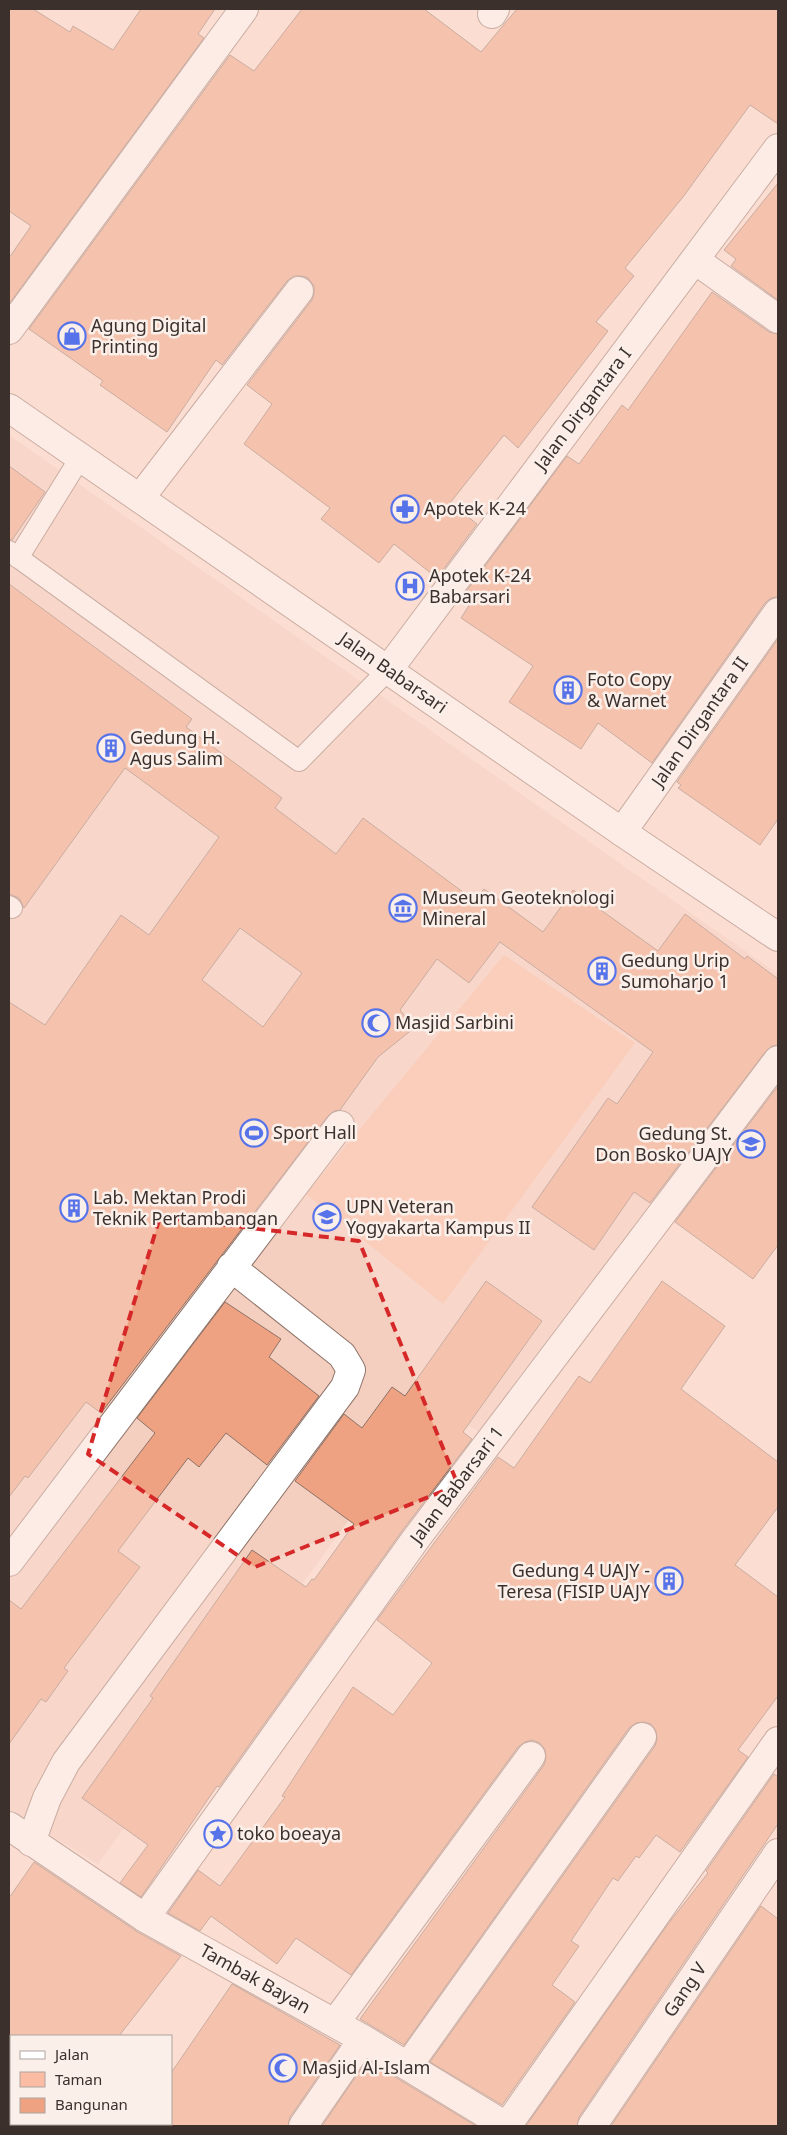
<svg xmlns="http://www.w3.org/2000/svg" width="787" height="2135" font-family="'Noto Sans',sans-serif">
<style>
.built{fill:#f4cfc0}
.green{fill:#fabca2}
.building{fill:#eea281;stroke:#8c7267;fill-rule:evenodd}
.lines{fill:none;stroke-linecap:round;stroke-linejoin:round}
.service-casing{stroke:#8e7469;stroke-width:22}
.minor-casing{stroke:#8e7469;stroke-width:30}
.tertiary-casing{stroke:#8e7469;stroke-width:30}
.service{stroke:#fff;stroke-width:20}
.minor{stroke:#fff;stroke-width:28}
.tertiary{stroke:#fff;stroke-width:28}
.marked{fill:none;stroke:#d62828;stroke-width:4;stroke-dasharray:10 6;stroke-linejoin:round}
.labels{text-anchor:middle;stroke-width:5;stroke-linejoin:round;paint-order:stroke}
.poi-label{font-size:18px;fill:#3b302b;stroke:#fbefea;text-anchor:start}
.street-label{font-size:18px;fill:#3b302b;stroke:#fbefea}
</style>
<rect width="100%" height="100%" fill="#fbddd1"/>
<path class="built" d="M9 435 778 974V1031L487 1437 434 1403 98 1864 9 1810Z"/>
<path class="green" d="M504 955 635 1043 443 1304 306 1194Z"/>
<path class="building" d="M9 9H33L70 32 73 26 113 50 141 9H215L198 34 204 38 9 304V258L31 226 9 211Z
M302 9H424L481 52 517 9H778V124L750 105 683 197 625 268 634 276 596 322 608 331 518 448 504 435 450 503 477 524 437 578 394 544 379 563 321 519 330 508 244 444 272 404 247 385 312 300 314 294V286L308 278 302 276H294L287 281 222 365 216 360 167 432 100 385 103 381 29 329 230 55 254 71Z
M778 183V300L731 266 736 259 724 250Z
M712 292 769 332 778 334V597L771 598 765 603 652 763 598 723 581 749 509 702 533 666 461 618 470 604 462 597 567 456 579 464 622 405 628 410Z
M9 466 45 492 12 540 9 539Z
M9 584 192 719 186 727 282 798 275 808 336 854 363 818 475 901 484 889 543 932 573 890 658 951 685 914 745 959 747 956 778 979V1045L772 1046 766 1051 650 1203 634 1192 594 1250 532 1207 608 1098 617 1104 653 1052 500 942 469 983 437 959 400 1010 414 1028 378 1057 340 1110 334 1111 328 1116 101 1413 86 1402 28 1478 25 1476 9 1497V1002L45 1025 121 915 149 935 219 837 125 768 24 908 19 898 9 894ZM240 928 302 973 263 1027 202 980Z
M778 639V819L760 845 678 788 681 785 677 782Z
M778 1086V1245L753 1279 675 1222Z
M486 1281 542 1321 463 1432 472 1439 402 1531 219 1787 217 1786 141 1897 120 1883 148 1845 82 1798 153 1698 150 1696 252 1550 306 1587 312 1579 314 1580 354 1524 295 1481 344 1414 362 1428 392 1387 405 1396Z
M662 1281 725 1326 681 1389 778 1462V1507L735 1565 778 1597V1696L738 1750 748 1757 680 1852 656 1835 639 1858 636 1856 618 1881 613 1878 571 1941 579 1946 552 1985 575 2002 502 2105 430 2062 655 1746 657 1739 656 1731 651 1724 644 1722 636 1723 629 1728 404 2045 360 2019 544 1765 546 1758 545 1750 540 1743 532 1740 525 1742 518 1747 351 1975 296 1938 277 1964 211 1916 200 1931 168 1913 198 1870 220 1886 285 1797 282 1796 353 1687 393 1715 432 1663 377 1620 498 1457 514 1468 579 1376 590 1383Z
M225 1302 281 1339 269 1357 319 1396 267 1465 226 1433 199 1467 188 1458 118 1551 140 1567 64 1668 68 1671 46 1702 41 1699 9 1744V1600L21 1609 155 1433 137 1418Z
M774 1774 778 1777V1824L579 2117 577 2126H526L668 1924 708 1873 706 1871Z
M34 1862 136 1931 181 1956 119 2036H9V1898Z
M761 1906 778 1919V2126H611Z
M232 1984 340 2045 290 2117 288 2126H171V2073Z
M367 2060 476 2126H322Z"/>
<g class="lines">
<g class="service-casing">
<path id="service" d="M9 551 299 761 388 670
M18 558 80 458
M9 906 12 908"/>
</g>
<g class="minor-casing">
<path id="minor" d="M492 14 495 9
M695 260 778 319
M9 330 244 9
M140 498 299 291
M388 670 778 148
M622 832 778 612
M9 1562 340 1125
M9 1826 145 1918 363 2039 506 2126
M31 1842 47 1798 66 1762 345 1387 351 1370 342 1355 231 1267
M145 1918 415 1540 778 1060
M335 2023 531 1756
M408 2066 642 1737
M303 2126 363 2039
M507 2126 778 1741
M592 2126 778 1853"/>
</g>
<g class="tertiary-casing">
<path id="tertiary" d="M9 408 622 832 778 937"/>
</g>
<use href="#service" class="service"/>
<use href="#minor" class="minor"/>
<use href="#tertiary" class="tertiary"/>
</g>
<path d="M0 0H787V2135H0ZM160 1217 359 1241 458 1485 255 1567 88 1454Z" fill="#fbddd1" fill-opacity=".55" fill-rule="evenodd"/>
<path class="marked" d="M160 1217 359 1241 458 1485 255 1567 88 1454Z"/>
<defs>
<g id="shop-ring" transform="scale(1.4375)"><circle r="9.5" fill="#fbefea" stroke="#5773e9" stroke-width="1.5"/><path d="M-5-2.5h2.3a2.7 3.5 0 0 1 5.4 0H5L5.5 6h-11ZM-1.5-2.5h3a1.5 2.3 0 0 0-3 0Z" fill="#5773e9"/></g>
<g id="pharmacy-ring" transform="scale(1.4375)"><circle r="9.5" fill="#fbefea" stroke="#5773e9" stroke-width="1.5"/><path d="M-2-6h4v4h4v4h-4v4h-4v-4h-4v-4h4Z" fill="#5773e9"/></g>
<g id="hospital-ring" transform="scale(1.4375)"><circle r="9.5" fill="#fbefea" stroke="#5773e9" stroke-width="1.5"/><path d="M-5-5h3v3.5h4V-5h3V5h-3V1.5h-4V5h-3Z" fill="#5773e9"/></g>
<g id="building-ring" transform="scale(1.4375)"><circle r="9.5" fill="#fbefea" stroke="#5773e9" stroke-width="1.5"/><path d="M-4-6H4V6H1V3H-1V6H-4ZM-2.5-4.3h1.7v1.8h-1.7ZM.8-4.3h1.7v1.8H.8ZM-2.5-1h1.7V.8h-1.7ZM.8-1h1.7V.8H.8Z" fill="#5773e9"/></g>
<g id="museum-ring" transform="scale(1.4375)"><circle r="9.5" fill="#fbefea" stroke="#5773e9" stroke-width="1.5"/><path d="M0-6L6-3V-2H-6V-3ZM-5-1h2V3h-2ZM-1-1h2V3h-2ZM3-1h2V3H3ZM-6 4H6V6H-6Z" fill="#5773e9"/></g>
<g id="mosque-ring" transform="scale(1.4375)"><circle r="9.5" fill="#fbefea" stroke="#5773e9" stroke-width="1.5"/><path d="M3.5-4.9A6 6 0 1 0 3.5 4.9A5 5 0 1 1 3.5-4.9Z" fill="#5773e9"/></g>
<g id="stadium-ring" transform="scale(1.4375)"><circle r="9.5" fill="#fbefea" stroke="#5773e9" stroke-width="1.5"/><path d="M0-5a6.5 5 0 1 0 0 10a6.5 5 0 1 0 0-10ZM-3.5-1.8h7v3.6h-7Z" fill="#5773e9"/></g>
<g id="university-ring" transform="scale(1.4375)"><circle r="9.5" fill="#fbefea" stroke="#5773e9" stroke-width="1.5"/><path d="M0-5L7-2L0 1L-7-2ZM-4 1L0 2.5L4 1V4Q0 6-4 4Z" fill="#5773e9"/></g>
<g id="sight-ring" transform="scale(1.4375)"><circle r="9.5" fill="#fbefea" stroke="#5773e9" stroke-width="1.5"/><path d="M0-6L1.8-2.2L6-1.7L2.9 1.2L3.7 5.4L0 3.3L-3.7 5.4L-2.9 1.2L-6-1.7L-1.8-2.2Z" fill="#5773e9"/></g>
</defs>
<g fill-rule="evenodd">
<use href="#shop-ring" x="72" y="336"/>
<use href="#pharmacy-ring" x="405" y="509"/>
<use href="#hospital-ring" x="410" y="586"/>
<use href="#building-ring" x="568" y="690"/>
<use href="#building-ring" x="111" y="748"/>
<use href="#museum-ring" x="403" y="908"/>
<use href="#building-ring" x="602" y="971"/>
<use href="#mosque-ring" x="376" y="1023"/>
<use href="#stadium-ring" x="254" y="1133"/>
<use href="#university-ring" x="751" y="1144"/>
<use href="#building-ring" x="74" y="1208"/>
<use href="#university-ring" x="327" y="1217"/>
<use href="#building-ring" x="669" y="1581"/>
<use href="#sight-ring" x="218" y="1834"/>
<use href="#mosque-ring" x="283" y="2068"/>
</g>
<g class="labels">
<g class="poi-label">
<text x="91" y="332">Agung Digital<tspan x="91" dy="21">Printing</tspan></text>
<text x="424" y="515">Apotek K-24</text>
<text x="429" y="582">Apotek K-24<tspan x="429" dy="21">Babarsari</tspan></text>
<text x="587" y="686">Foto Copy<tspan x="587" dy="21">&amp; Warnet</tspan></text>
<text x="130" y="744">Gedung H.<tspan x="130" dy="21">Agus Salim</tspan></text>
<text x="422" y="904">Museum Geoteknologi<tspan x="422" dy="21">Mineral</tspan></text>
<text x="621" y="967">Gedung Urip<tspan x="621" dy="21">Sumoharjo 1</tspan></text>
<text x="395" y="1029">Masjid Sarbini</text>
<text x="273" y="1139">Sport Hall</text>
<text x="732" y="1140" text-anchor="end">Gedung St.<tspan x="732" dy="21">Don Bosko UAJY</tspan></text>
<text x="93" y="1204">Lab. Mektan Prodi<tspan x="93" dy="21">Teknik Pertambangan</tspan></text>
<text x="346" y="1213">UPN Veteran<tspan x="346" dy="21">Yogyakarta Kampus II</tspan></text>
<text x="650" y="1577" text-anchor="end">Gedung 4 UAJY -<tspan x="650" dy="21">Teresa (FISIP UAJY</tspan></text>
<text x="237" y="1840">toko boeaya</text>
<text x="302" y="2074">Masjid Al-Islam</text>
</g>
<g class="street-label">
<text transform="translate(583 409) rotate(-53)" y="6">Jalan Dirgantara I</text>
<text transform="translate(393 673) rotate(35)" y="6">Jalan Babarsari</text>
<text transform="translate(700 722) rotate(-55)" y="6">Jalan Dirgantara II</text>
<text transform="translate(457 1485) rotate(-53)" y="6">Jalan Babarsari 1</text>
<text transform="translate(255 1979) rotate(29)" y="6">Tambak Bayan</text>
<text transform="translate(685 1990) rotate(-56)" y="6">Gang V</text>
</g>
</g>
<rect width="787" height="2135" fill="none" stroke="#3b302b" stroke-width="20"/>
<rect x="10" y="2035" width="162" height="90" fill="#fbefea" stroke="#aea39e"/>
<rect x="20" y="2051" width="25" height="8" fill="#ffffff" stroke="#aea39e"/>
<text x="55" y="2060" font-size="15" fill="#3b302b">Jalan</text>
<rect x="20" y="2072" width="25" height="15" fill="#fabca2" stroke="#aea39e"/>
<text x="55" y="2085" font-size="15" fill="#3b302b">Taman</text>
<rect x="20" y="2098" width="25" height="15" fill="#eea281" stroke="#aea39e"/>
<text x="55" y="2110" font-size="15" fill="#3b302b">Bangunan</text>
</svg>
